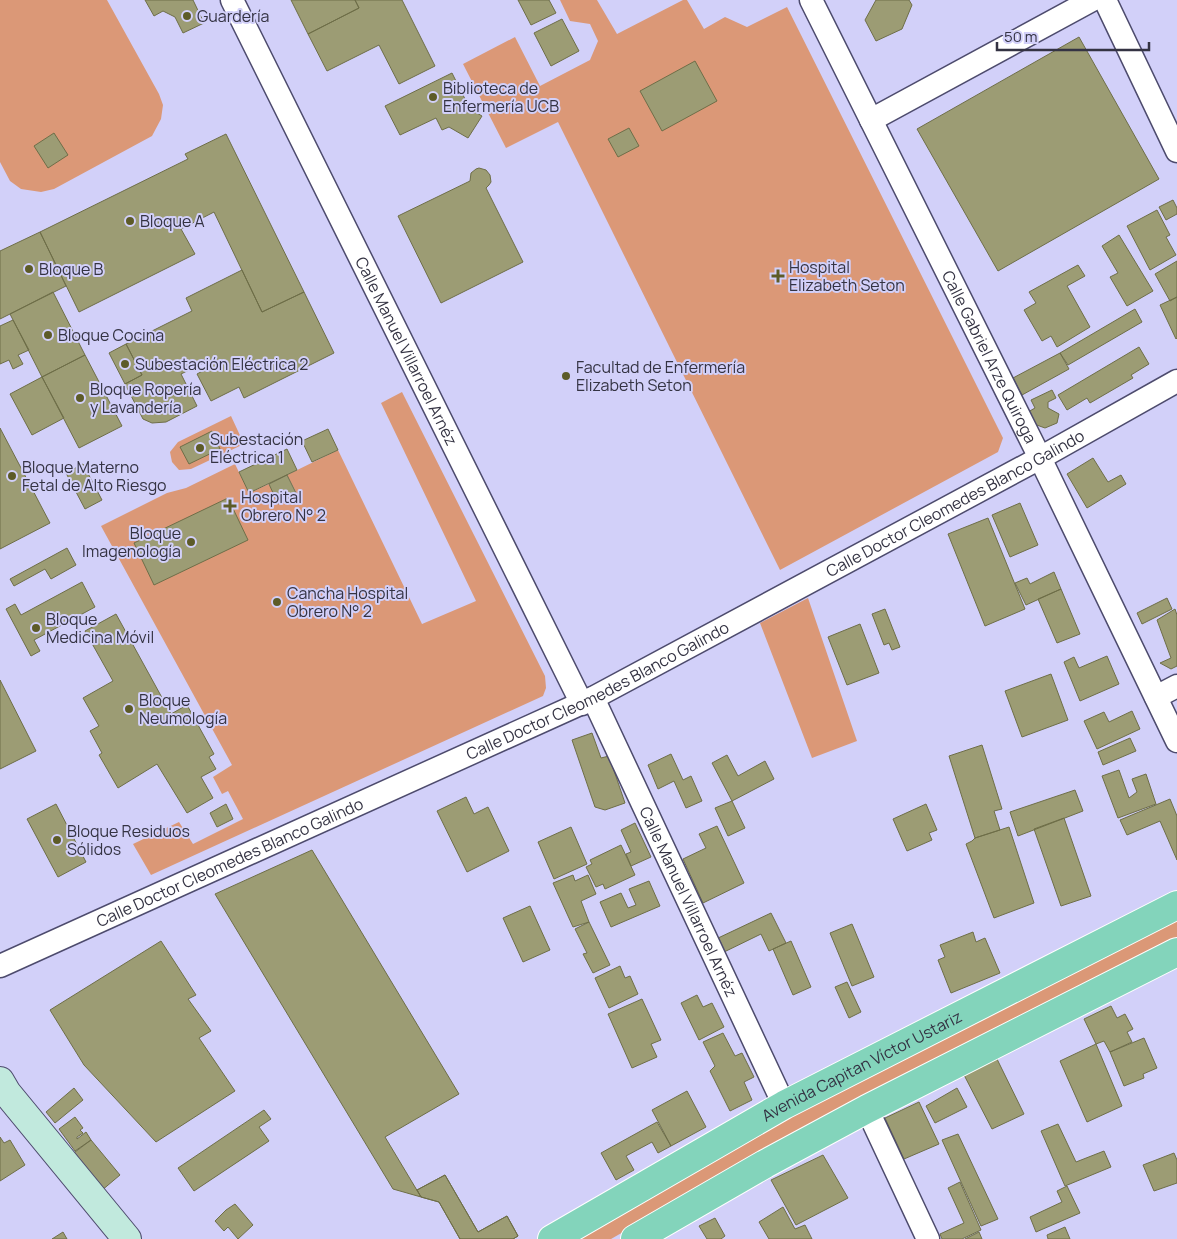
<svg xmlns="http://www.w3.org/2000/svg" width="1177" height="1239" font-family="Manrope,sans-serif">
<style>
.green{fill:#db9877}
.building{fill:#9c9c74;stroke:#6e6e48}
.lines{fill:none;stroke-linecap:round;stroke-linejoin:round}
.minor-casing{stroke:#4d4b6d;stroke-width:25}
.secondary-casing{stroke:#4d4b6d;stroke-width:30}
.primary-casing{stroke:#fff;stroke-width:30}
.minor{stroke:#fff;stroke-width:22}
.secondary{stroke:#c1e9dd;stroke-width:28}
.primary{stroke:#83d4bb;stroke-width:28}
.poi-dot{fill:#5d5b28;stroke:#d2d0f9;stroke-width:2}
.labels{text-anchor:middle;stroke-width:4;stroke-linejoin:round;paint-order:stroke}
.poi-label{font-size:16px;fill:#343343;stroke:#d2d0f9;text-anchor:start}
.street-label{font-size:16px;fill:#343343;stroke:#d2d0f9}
</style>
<rect width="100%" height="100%" fill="#d2d0f9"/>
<path class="green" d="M0 0H107L159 94 163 105 161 119 152 136 54 189 41 192 21 189 10 181 0 162Z
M560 0H597L617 34 683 0H687L704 29 725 17 747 27 787 7 1003 438 998 452 780 570 558 122 506 148 463 64 515 37 540 86 590 60 598 41 590 24 570 21Z
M402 392 545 676 546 688 543 696 151 875 133 844 179 822 193 844 243 819 228 791 222 794 213 777 232 765 101 526 167 493 186 488 235 464 249 493 269 484 278 503 297 494 287 475 338 450 422 624 476 601 381 403Z
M231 416 244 444 191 469 179 470 172 462 170 452 178 442Z
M808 598 857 741 812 758 760 623Z
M1177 916V937L780 1142 611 1239H574L773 1126Z"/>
<path class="building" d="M145 0H193L204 23 183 33 175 17 163 11 154 16Z
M291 0H355L359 8 308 34Z
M355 0H402L435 66 399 84 379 45 327 71 308 34 359 8Z
M518 0H549L556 13 531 25Z
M876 0H909L912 5 902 29 876 41 865 20Z
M562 19 579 51 551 66 534 33Z
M1079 37 1159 179 998 271 917 129Z
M695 61 717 101 662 131 640 91Z
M452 73 470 109 482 116 468 138 449 127 442 130 436 118 400 135 385 106Z
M629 128 639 146 618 157 608 139Z
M54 133 68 155 48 168 34 146Z
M226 134 304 292 262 312 214 212 181 229 195 254 79 312 40 232 188 159 185 154Z
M479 168 486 170 490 175 491 182 489 185 486 188 523 262 441 303 398 216 470 181 471 173 476 169Z
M1173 200 1177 208V214L1166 220 1159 207Z
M1157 210 1170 235 1166 237 1176 255 1150 270 1127 226Z
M40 232 66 286 0 319V251Z
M1119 235 1153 291 1127 306 1110 277 1118 273 1102 246Z
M1177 261V297L1170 301 1155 274Z
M1078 265 1085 276 1067 286 1090 327 1057 347 1051 336 1042 341 1024 310 1036 303 1029 292Z
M242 270 262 312 304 292 334 353 244 398 239 387 211 401 197 374 210 367 207 361 181 374 197 406 166 422 152 423 143 419 125 384 142 375 126 344 192 311 186 298Z
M53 292 85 355 42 377 10 314Z
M1177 297V338L1176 339 1160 305Z
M1135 309 1142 322 1068 365 1060 353Z
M13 320 29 350 18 355 23 364 13 369 9 360 0 364V326Z
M126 344 142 375 125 384 109 353Z
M1139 347 1149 364 1131 375 1133 378 1090 403 1087 398 1067 410 1058 395Z
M1060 353 1069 369 1022 395 1013 378Z
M85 355 122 426 79 448 42 377Z
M42 377 64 418 32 435 10 394Z
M1052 390 1056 398 1048 402V408L1059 414 1057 423 1045 428 1034 424 1028 412 1035 408 1031 400Z
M0 428 50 523 0 549Z
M328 429 338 450 312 462 302 441Z
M212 431 220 449 189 464 180 447Z
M287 449 297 470 249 493 239 472Z
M1093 458 1108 482 1121 475 1126 484 1087 508 1067 474Z
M83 464 102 500 85 509 66 473Z
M287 475 297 495 278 504 269 484Z
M228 498 248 540 154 585 134 543Z
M1020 503 1038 545 1010 557 992 515Z
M988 518 1025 609 985 626 948 534Z
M67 548 76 565 51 579 45 569 14 586 10 579Z
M1054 572 1061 589 1026 605 1015 583 1027 578 1030 584Z
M82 582 95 607 34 640 40 651 31 656 6 609 15 604 21 615Z
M1061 589 1080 634 1057 643 1038 599Z
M1167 598 1172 609 1142 624 1137 613Z
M885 609 900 647 892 650 889 643 884 645 872 614Z
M1175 609 1177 615V666L1171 669 1160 663 1171 658 1157 620Z
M116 614 171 714 187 705 214 754 209 757 216 769 201 777 213 798 187 813 157 764 118 788 99 755 102 753 90 731 99 726 83 698 113 681 85 631Z
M860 624 879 673 847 685 828 637Z
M1107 656 1119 684 1080 701 1064 662 1074 657 1079 668Z
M1051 674 1068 720 1022 737 1005 691Z
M0 680 36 751 0 769Z
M1132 711 1140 729 1097 749 1084 721 1104 712 1109 722Z
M592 733 601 758 609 756 625 803 605 810 595 807 572 740Z
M1130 738 1136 751 1103 765 1098 752Z
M982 745 1002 809 994 811 1000 830 975 838 949 756Z
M671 754 683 780 691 776 702 801 686 808 674 781 658 789 648 765Z
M727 755 738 776 765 761 774 779 732 801 712 763Z
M1119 770 1129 798 1137 792 1132 779 1146 774 1156 804 1118 818 1102 776Z
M1075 790 1083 811 1018 836 1010 812Z
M466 797 474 814 488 807 509 851 467 872 437 811Z
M1170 799 1177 816V860L1160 821 1127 835 1120 820Z
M732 801 745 828 728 836 715 808Z
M56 804 86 862 58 877 27 819Z
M226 804 233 819 217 827 210 813Z
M926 804 937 830 929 833 932 840 907 851 893 819Z
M1064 818 1091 896 1061 906 1034 829Z
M635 823 651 857 631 866 626 854 631 852 621 830Z
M717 826 744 883 703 903 683 859 706 848 699 834Z
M571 827 587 864 554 879 538 842Z
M1009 827 1034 903 994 918 966 844 972 841 975 838Z
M621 845 635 875 605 889 603 884 596 887 586 867 592 864 590 860Z
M312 850 459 1094 385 1137 421 1197 393 1189 215 894Z
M573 875 575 881 588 875 596 894 581 901 589 922 573 927 553 883Z
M649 881 660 906 611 927 600 902 621 893 628 908 636 905 629 889Z
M530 906 550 950 523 962 503 918Z
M771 913 786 943 769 951 761 934 722 953 716 939Z
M589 922 610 965 593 973 583 954 587 953 575 929Z
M852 924 874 977 852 986 830 933Z
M973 932 976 942 985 938 1000 973 951 993 938 960 945 957 940 945Z
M161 941 196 995 188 999 211 1031 199 1038 235 1091 156 1142 84 1065 50 1010Z
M791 941 811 987 793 995 773 949Z
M620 966 625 978 630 976 638 994 609 1008 595 978Z
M847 982 861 1012 849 1018 835 987Z
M697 995 703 1007 712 1003 724 1027 699 1040 681 1003Z
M642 999 661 1040 651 1044 657 1057 632 1068 608 1014Z
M1111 1006 1117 1018 1125 1014 1133 1029 1127 1032 1132 1042 1110 1052 1104 1041 1096 1044 1084 1019Z
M723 1033 735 1056 742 1053 754 1077 744 1082 752 1100 730 1111 710 1071 715 1066 703 1042Z
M1144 1038 1157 1068 1143 1074 1144 1078 1124 1086 1110 1052Z
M1096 1044 1122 1106 1087 1122 1060 1061Z
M997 1059 1024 1114 992 1129 963 1073Z
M74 1088 83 1100 55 1123 46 1112Z
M957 1088 967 1107 935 1123 926 1106Z
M687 1091 706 1127 671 1146 652 1110Z
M919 1102 939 1144 904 1159 885 1118Z
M264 1110 271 1119 259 1127 269 1141 194 1191 178 1168Z
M75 1117 83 1128 80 1130 83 1133 77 1137V1139L86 1132 91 1140 75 1151 59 1129Z
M657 1122 671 1146 658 1153 652 1142 626 1156 634 1170 616 1180 601 1153Z
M1058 1124 1076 1162 1104 1151 1111 1167 1065 1186 1041 1131Z
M958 1134 998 1219 981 1226 942 1140Z
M0 1137 4 1143 10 1140 25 1165 0 1181Z
M91 1140 120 1175 101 1191 71 1155Z
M1174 1153 1177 1160V1183L1154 1191 1143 1165Z
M823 1155 848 1198 796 1225 771 1180Z
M445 1175 478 1232 507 1216 518 1236 513 1239H460L439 1202 421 1197 417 1190Z
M445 1175 478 1232 507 1216 518 1236 513 1239H460L439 1202 421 1197 417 1190Z
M960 1182 981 1230 962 1239H942L940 1234 964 1223 948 1188Z
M1067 1186 1080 1213 1036 1232 1030 1217 1062 1202 1057 1191Z
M235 1204 253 1225 238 1239 228 1227 224 1231 215 1221 226 1210Z
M783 1207 795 1229 805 1225 812 1239H769L759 1222Z
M715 1218 725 1236 721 1239H707L699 1226Z
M1065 1227 1070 1239H1048L1047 1235Z
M63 1232 67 1239H52Z
M979 1232 982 1239H965Z"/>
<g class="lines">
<g class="minor-casing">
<g id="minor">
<path id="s1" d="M232 0 582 704"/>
<path id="s2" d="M811 0 1040 458 1177 741"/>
<path d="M1105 0 1177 151"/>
<path d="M871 120 1092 0"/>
<path d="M1156 697 1177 686"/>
<path id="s3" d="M593 698 784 1105"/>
<path id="s4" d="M0 966 593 698 1040 458 1177 381"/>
<path d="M867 1109 928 1239"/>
</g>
</g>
<g class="secondary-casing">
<path id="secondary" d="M0 1081 7 1093 127 1239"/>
</g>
<g class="primary-casing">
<g id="primary">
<path id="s5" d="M552 1239 784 1105 1177 905"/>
<path d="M635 1239 765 1164 867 1109 1177 952"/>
</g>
</g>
<use href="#minor" class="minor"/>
<use href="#secondary" class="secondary"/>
<use href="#primary" class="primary"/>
</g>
<g class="poi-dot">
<circle cx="187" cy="16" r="5"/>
<circle cx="433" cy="97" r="5"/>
<circle cx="130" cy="221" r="5"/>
<circle cx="29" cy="269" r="5"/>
<path d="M775.5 268.5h5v5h5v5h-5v5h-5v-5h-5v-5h5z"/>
<circle cx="48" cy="335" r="5"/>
<circle cx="125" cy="364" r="5"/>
<circle cx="566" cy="376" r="5"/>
<circle cx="80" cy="398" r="5"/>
<circle cx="200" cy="448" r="5"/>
<circle cx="12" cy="476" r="5"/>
<path d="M227.5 498.5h5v5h5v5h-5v5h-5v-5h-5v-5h5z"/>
<circle cx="191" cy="542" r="5"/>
<circle cx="277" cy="602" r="5"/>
<circle cx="36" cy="628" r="5"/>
<circle cx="129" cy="709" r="5"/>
<circle cx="57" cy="840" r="5"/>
</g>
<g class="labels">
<g class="poi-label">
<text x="197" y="22">Guardería</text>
<text x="443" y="94">Biblioteca de<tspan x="443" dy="18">Enfermería UCB</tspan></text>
<text x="140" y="227">Bloque A</text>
<text x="789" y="273">Hospital<tspan x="789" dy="18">Elizabeth Seton</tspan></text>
<text x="39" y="275">Bloque B</text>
<text x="58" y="341">Bloque Cocina</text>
<text x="135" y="370">Subestación Eléctrica 2</text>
<text x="576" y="373">Facultad de Enfermería<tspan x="576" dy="18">Elizabeth Seton</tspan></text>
<text x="90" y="395">Bloque Ropería<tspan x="90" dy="18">y Lavandería</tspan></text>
<text x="210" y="445">Subestación<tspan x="210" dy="18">Eléctrica 1</tspan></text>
<text x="22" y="473">Bloque Materno<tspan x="22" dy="18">Fetal de Alto Riesgo</tspan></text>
<text x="241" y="503">Hospital<tspan x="241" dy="18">Obrero N° 2</tspan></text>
<text x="181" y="539" text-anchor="end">Bloque<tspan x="181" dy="18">Imagenología</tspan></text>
<text x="287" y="599">Cancha Hospital<tspan x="287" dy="18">Obrero N° 2</tspan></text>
<text x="46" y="625">Bloque<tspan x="46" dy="18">Medicina Móvil</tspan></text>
<text x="139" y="706">Bloque<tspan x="139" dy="18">Neumología</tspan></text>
<text x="67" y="837">Bloque Residuos<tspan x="67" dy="18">Sólidos</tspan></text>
</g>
<g class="street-label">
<text dy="6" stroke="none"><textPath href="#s1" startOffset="392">Calle Manuel Villarroel Arnéz</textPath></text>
<text dy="6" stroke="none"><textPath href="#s2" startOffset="399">Calle Gabriel Arze Quiroga</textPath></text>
<text dy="6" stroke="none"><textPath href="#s4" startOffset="1062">Calle Doctor Cleomedes Blanco Galindo</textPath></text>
<text dy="6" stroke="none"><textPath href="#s4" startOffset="658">Calle Doctor Cleomedes Blanco Galindo</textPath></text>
<text dy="6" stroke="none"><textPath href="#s4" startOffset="252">Calle Doctor Cleomedes Blanco Galindo</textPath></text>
<text dy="6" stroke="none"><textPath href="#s3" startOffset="225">Calle Manuel Villarroel Arnéz</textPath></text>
<text dy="6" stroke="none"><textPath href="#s5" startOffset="355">Avenida Capitan Víctor Ustariz</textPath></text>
</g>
</g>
<path d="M997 42v8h152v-8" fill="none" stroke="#343343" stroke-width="2.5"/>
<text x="1004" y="42" font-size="15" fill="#343343" stroke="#d2d0f9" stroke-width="4" paint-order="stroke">50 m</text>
</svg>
